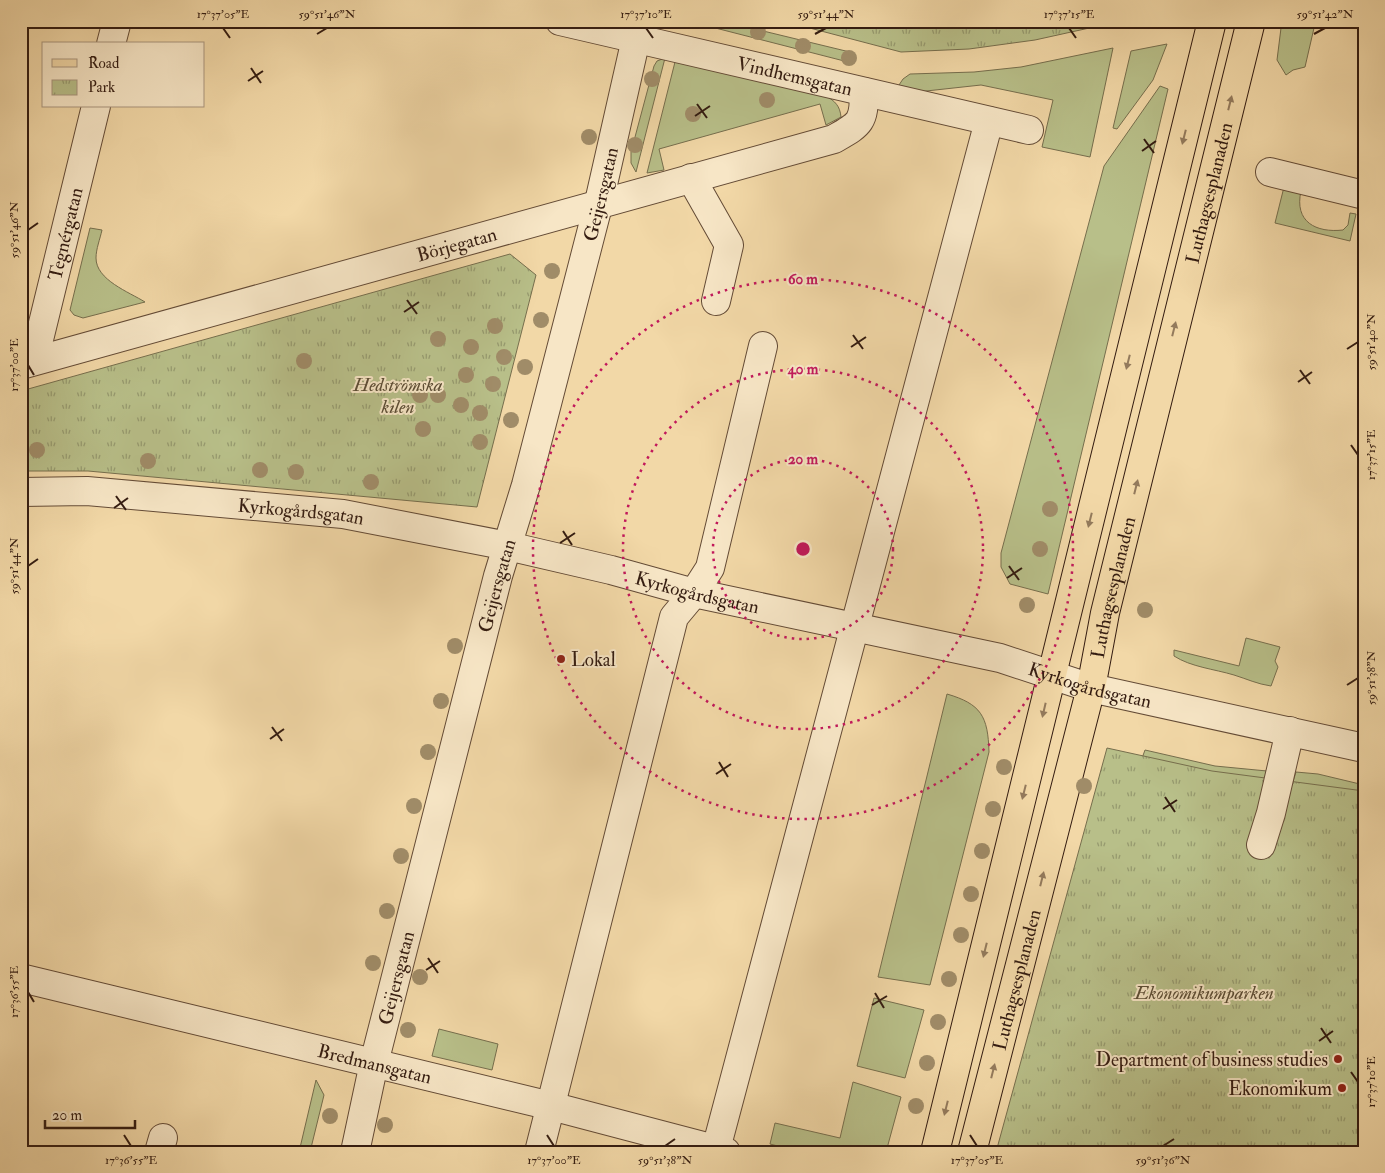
<svg xmlns="http://www.w3.org/2000/svg" width="1385" height="1173" font-family="'IM FELL Double Pica',serif">
<style>
.grass{fill:#b8bf89;stroke:#766e4d}
.park{fill:url(#park-tufts);stroke:#766e4d}
.lines{fill:none;stroke-linecap:round;stroke-linejoin:round}
.minor-casing{stroke:#644b36;stroke-width:30}
.major-casing{stroke:#341c11;stroke-width:30}
.minor{stroke:#f7e6c6;stroke-width:28}
.major{stroke:#f2d8a7;stroke-width:28}
.tree{fill:#a08c68}
.oneway{fill:#937a5c}
.ticks{fill:none;stroke:#341c11;stroke-width:2}
.ring{fill:none;stroke:#c2185b;stroke-width:2.5;stroke-dasharray:2.5 5}
.poi-dot{fill:#8f2418;stroke:#f7e6c6;stroke-width:2}
.labels{text-anchor:middle;stroke-width:4;stroke-linejoin:round;paint-order:stroke}
.street-label{font-size:19px;fill:#341c11;stroke:#f7e6c6}
.park-label{font-size:19px;font-style:italic;fill:#5c4d35;stroke:#f7e6c6}
.poi-label{font-size:19px;fill:#341c11;stroke:#f7e6c6;text-anchor:end}
.centre{fill:#c2185b;stroke:#f7e6c6;stroke-width:2.5}
.ring-label{font-size:15px;text-anchor:middle;font-weight:bold;fill:#c2185b;stroke:#f7e6c6;stroke-width:4;stroke-linejoin:round;paint-order:stroke}
.neatline{fill:none;stroke:#341c11;stroke-width:2}
.ticks-label{font-size:12px;text-anchor:middle;fill:#341c11}
</style>
<defs>
<pattern id="park-tufts" width="24" height="20" patternUnits="userSpaceOnUse" patternTransform="scale(1.25)"><rect width="24" height="20" fill="#b8bf89"/><path d="M3 7l-1-3M5 7V3M7 7l1-3M15 17l-1-3M17 17v-4M19 17l1-3" fill="none" stroke="#969a6f"/></pattern>
</defs>
<rect width="100%" height="100%" fill="#f2d8a7"/>
<filter id="stains"><feTurbulence type="fractalNoise" baseFrequency=".004" numOctaves="4"/><feColorMatrix values="0 0 0 0 .2 0 0 0 0 .09 0 0 0 0 .02 0 0 0 .5 -.17"/></filter>
<radialGradient id="worn" r=".72"><stop offset=".6" stop-color="#630" stop-opacity="0"/><stop offset="1" stop-color="#630" stop-opacity=".3"/></radialGradient>
<path class="grass" d="M688 21H722L854 53 852 63Z
M1281 28H1314L1305 67 1293 70 1286 75 1277 60Z
M1167 44 1153 80 1117 129 1113 128 1131 51Z
M1113 48 1090 157 1042 147 1053 100 981 85 917 92 897 88 903 79 910 74 974 72 1021 67Z
M665 58 636 172 631 163V152L654 66 657 61Z
M676 58 826 96C835 101 840 106 841 117L826 125 820 104 659 149 664 170 647 173Z
M1160 86 1168 89 1048 594 1010 584 1001 567V553L1104 166Z
M1284 187 1301 191C1294 222 1316 233 1343 230L1348 225 1350 213 1356 214 1350 241 1275 223Z
M90 228 102 230C100 239 96 249 96 258 96 280 129 292 145 302L83 318 74 315 70 310Z
M1246 638 1280 647 1275 661 1278 667 1271 686C1257 684 1247 679 1234 675 1214 669 1191 667 1174 656V650L1239 666Z
M947 694C981 704 988 716 989 752L930 985 878 977Z
M1145 750 1215 766 1267 771 1261 798 1141 761Z
M1296 772 1318 774 1364 785V826L1285 807Z
M874 998 924 1010 905 1078 857 1066Z
M439 1029 498 1044 492 1070 432 1056Z
M316 1080 324 1095 310 1152H299Z
M853 1082 901 1097 886 1152H801L770 1144 775 1123 840 1138Z"/>
<path class="park" d="M783 21H1121L1035 40 969 49 901 52Z
M510 254 536 275 477 507 88 471H21V391Z
M1107 748 1212 771 1364 791V1152H996Z"/>
<g class="lines">
<g class="minor-casing">
<g id="minor">
<path id="s1" d="M560 21 1029 130"/>
<path d="M111 44 117 21"/>
<path d="M1270 172 1364 195"/>
<path d="M691 178 729 245 716 301"/>
<path id="s2" d="M34 360 96 106"/>
<path id="s3" d="M21 365 834 139C860 124 864 123 864 92"/>
<path id="s4" d="M21 492 87 491 343 514 508 546 611 570 694 593 1000 658 1091 688 1364 748"/>
<path d="M1261 845 1271 813 1290 731"/>
<path id="s5" d="M21 978 551 1106 726 1152"/>
<path d="M716 1149 989 121"/>
<path d="M159 1152 163 1138"/>
<path id="s6" d="M355 1152 374 1063 498 576 526 485 599 202 640 21"/>
<path d="M539 1152 674 617 694 593 710 568 763 346"/>
</g>
</g>
<g class="major-casing">
<g id="major">
<path d="M935 1152 1212 21"/>
<path id="s7" d="M972 1152 1091 688 1105 613 1251 21"/>
</g>
</g>
<use href="#minor" class="minor"/>
<use href="#major" class="major"/>
</g>
<g class="tree">
<circle cx="758" cy="32" r="8"/>
<circle cx="803" cy="46" r="8"/>
<circle cx="849" cy="58" r="8"/>
<circle cx="652" cy="79" r="8"/>
<circle cx="767" cy="100" r="8"/>
<circle cx="693" cy="114" r="8"/>
<circle cx="589" cy="137" r="8"/>
<circle cx="635" cy="145" r="8"/>
<circle cx="552" cy="271" r="8"/>
<circle cx="541" cy="320" r="8"/>
<circle cx="495" cy="326" r="8"/>
<circle cx="438" cy="339" r="8"/>
<circle cx="471" cy="347" r="8"/>
<circle cx="504" cy="357" r="8"/>
<circle cx="304" cy="361" r="8"/>
<circle cx="525" cy="367" r="8"/>
<circle cx="466" cy="375" r="8"/>
<circle cx="493" cy="384" r="8"/>
<circle cx="420" cy="395" r="8"/>
<circle cx="438" cy="395" r="8"/>
<circle cx="461" cy="405" r="8"/>
<circle cx="480" cy="413" r="8"/>
<circle cx="511" cy="420" r="8"/>
<circle cx="423" cy="429" r="8"/>
<circle cx="480" cy="442" r="8"/>
<circle cx="37" cy="450" r="8"/>
<circle cx="148" cy="461" r="8"/>
<circle cx="260" cy="470" r="8"/>
<circle cx="296" cy="472" r="8"/>
<circle cx="371" cy="482" r="8"/>
<circle cx="1050" cy="509" r="8"/>
<circle cx="1040" cy="549" r="8"/>
<circle cx="1027" cy="605" r="8"/>
<circle cx="1145" cy="610" r="8"/>
<circle cx="455" cy="646" r="8"/>
<circle cx="441" cy="701" r="8"/>
<circle cx="428" cy="752" r="8"/>
<circle cx="1004" cy="767" r="8"/>
<circle cx="1084" cy="786" r="8"/>
<circle cx="414" cy="806" r="8"/>
<circle cx="993" cy="809" r="8"/>
<circle cx="982" cy="851" r="8"/>
<circle cx="401" cy="856" r="8"/>
<circle cx="971" cy="894" r="8"/>
<circle cx="387" cy="911" r="8"/>
<circle cx="961" cy="935" r="8"/>
<circle cx="373" cy="963" r="8"/>
<circle cx="420" cy="977" r="8"/>
<circle cx="949" cy="979" r="8"/>
<circle cx="938" cy="1022" r="8"/>
<circle cx="408" cy="1030" r="8"/>
<circle cx="927" cy="1063" r="8"/>
<circle cx="916" cy="1106" r="8"/>
<circle cx="330" cy="1116" r="8"/>
<circle cx="385" cy="1125" r="8"/>
</g>
<defs><path id="oneway-solid" d="M-6-.8H1V-3.2L6.5 0L1 3.2V.8H-6Z" transform="scale(1.25)"/></defs>
<g class="oneway">
<use href="#oneway-solid" transform="translate(1230 103) rotate(-76)"/>
<use href="#oneway-solid" transform="translate(1184 137) rotate(104)"/>
<use href="#oneway-solid" transform="translate(1174 329) rotate(-76)"/>
<use href="#oneway-solid" transform="translate(1128 362) rotate(104)"/>
<use href="#oneway-solid" transform="translate(1136 487) rotate(-76)"/>
<use href="#oneway-solid" transform="translate(1090 520) rotate(104)"/>
<use href="#oneway-solid" transform="translate(1044 710) rotate(103)"/>
<use href="#oneway-solid" transform="translate(1024 792) rotate(104)"/>
<use href="#oneway-solid" transform="translate(1042 879) rotate(-76)"/>
<use href="#oneway-solid" transform="translate(985 950) rotate(104)"/>
<use href="#oneway-solid" transform="translate(993 1071) rotate(-76)"/>
<use href="#oneway-solid" transform="translate(946 1108) rotate(104)"/>
</g>
<path class="ticks" d="M223 28 230 38M646 28 653 38M1069 28 1076 38M317 34 327 28M815 34 826 28M1314 34 1325 28M251 68 261 83M248 81 263 71M697 104 707 118M695 116 710 106M1144 139 1154 153M1142 151 1156 141M28 230 38 223M407 300 417 314M404 312 419 302M853 335 863 349M851 347 866 337M1347 349 1358 342M28 365 34 375M1300 370 1310 384M1298 382 1312 372M1351 445 1358 455M116 496 126 510M114 508 128 498M563 531 572 545M560 543 575 533M28 566 38 559M1009 566 1019 580M1007 578 1022 568M1347 685 1358 678M272 727 282 741M270 739 284 729M719 762 728 777M716 774 731 764M1165 797 1175 812M1163 809 1177 800M428 958 438 973M426 970 440 961M28 992 34 1002M875 993 884 1008M872 1005 887 996M1321 1028 1331 1043M1319 1041 1333 1031M1351 1072 1358 1082M124 1135 131 1146M547 1135 554 1146M970 1135 977 1146M665 1146 675 1139M1163 1146 1174 1139"/>
<g class="ring">
<circle cx="803" cy="549" r="90"/>
<circle cx="803" cy="549" r="180"/>
<circle cx="803" cy="549" r="270"/>
</g>
<g class="poi-dot">
<circle cx="561" cy="659" r="5"/>
<circle cx="1338" cy="1059" r="5"/>
<circle cx="1342" cy="1088" r="5"/>
</g>
<g class="labels">
<g class="street-label">
<text dy="7" stroke="none"><textPath href="#s1" startOffset="241">Vindhemsgatan</textPath></text>
<text dy="7" stroke="none"><textPath href="#s7" startOffset="988">Luthagsesplanaden</textPath></text>
<text dy="7" stroke="none"><textPath href="#s6" startOffset="989">Geijersgatan</textPath></text>
<text dy="7" stroke="none"><textPath href="#s2" startOffset="130">Tegnérgatan</textPath></text>
<text dy="7" stroke="none"><textPath href="#s3" startOffset="452">Börjegatan</textPath></text>
<text dy="7" stroke="none"><textPath href="#s4" startOffset="281">Kyrkogårdsgatan</textPath></text>
<text dy="7" stroke="none"><textPath href="#s6" startOffset="584">Geijersgatan</textPath></text>
<text dy="7" stroke="none"><textPath href="#s7" startOffset="582">Luthagsesplanaden</textPath></text>
<text dy="7" stroke="none"><textPath href="#s4" startOffset="686">Kyrkogårdsgatan</textPath></text>
<text dy="7" stroke="none"><textPath href="#s4" startOffset="1090">Kyrkogårdsgatan</textPath></text>
<text dy="7" stroke="none"><textPath href="#s6" startOffset="179">Geijersgatan</textPath></text>
<text dy="7" stroke="none"><textPath href="#s7" startOffset="178">Luthagsesplanaden</textPath></text>
<text dy="7" stroke="none"><textPath href="#s5" startOffset="364">Bredmansgatan</textPath></text>
</g>
<g class="park-label">
<text x="398" y="391">Hedströmska<tspan x="398" dy="22">kilen</tspan></text>
<text x="1204" y="999">Ekonomikumparken</text>
</g>
<g class="poi-label">
<text x="571" y="666" text-anchor="start">Lokal</text>
<text x="1328" y="1066">Department of business studies</text>
<text x="1332" y="1095">Ekonomikum</text>
</g>
</g>
<circle cx="803" cy="549" r="8" class="centre"/>
<g class="ring-label">
<text x="803" y="284">60 m</text>
<text x="803" y="374">40 m</text>
<text x="803" y="464">20 m</text>
</g>
<rect width="1385" height="1173" fill="none" stroke="#f2d8a7" stroke-width="55"/>
<rect x="42" y="42" width="162" height="65" fill="#f7e6c6" stroke="#a9957e"/>
<rect x="52" y="59" width="25" height="8" fill="#f2d8a7" stroke="#a9957e"/>
<text x="88" y="68" font-size="15" fill="#341c11">Road</text>
<rect x="52" y="80" width="25" height="15" fill="url(#park-tufts)" stroke="#a9957e"/>
<text x="88" y="92" font-size="15" fill="#341c11">Park</text>
<path d="M45 1120v8h90v-8" fill="none" stroke="#341c11" stroke-width="2.5"/>
<text x="52" y="1120" font-size="15" fill="#341c11" stroke="#f7e6c6" stroke-width="4" paint-order="stroke">20 m</text>
<rect x="28" y="28" width="1330" height="1118" class="neatline"/>
<g class="ticks-label">
<text x="223" y="18">17°37'05"E</text>
<text x="327" y="18">59°51'46"N</text>
<text x="646" y="18">17°37'10"E</text>
<text x="826" y="18">59°51'44"N</text>
<text x="1069" y="18">17°37'15"E</text>
<text x="1325" y="18">59°51'42"N</text>
<text transform="translate(14 230) rotate(-90)" y="4">59°51'46"N</text>
<text transform="translate(1371 342) rotate(-90)" y="4">59°51'40"N</text>
<text transform="translate(14 365) rotate(-90)" y="4">17°37'00"E</text>
<text transform="translate(1371 455) rotate(-90)" y="4">17°37'15"E</text>
<text transform="translate(14 566) rotate(-90)" y="4">59°51'44"N</text>
<text transform="translate(1371 678) rotate(-90)" y="4">59°51'38"N</text>
<text transform="translate(14 992) rotate(-90)" y="4">17°36'55"E</text>
<text transform="translate(1371 1082) rotate(-90)" y="4">17°37'10"E</text>
<text x="131" y="1164">17°36'55"E</text>
<text x="554" y="1164">17°37'00"E</text>
<text x="665" y="1164">59°51'38"N</text>
<text x="977" y="1164">17°37'05"E</text>
<text x="1163" y="1164">59°51'36"N</text>
</g>
<rect width="100%" height="100%" filter="url(#stains)"/>
<rect width="100%" height="100%" fill="url(#worn)"/>
</svg>
